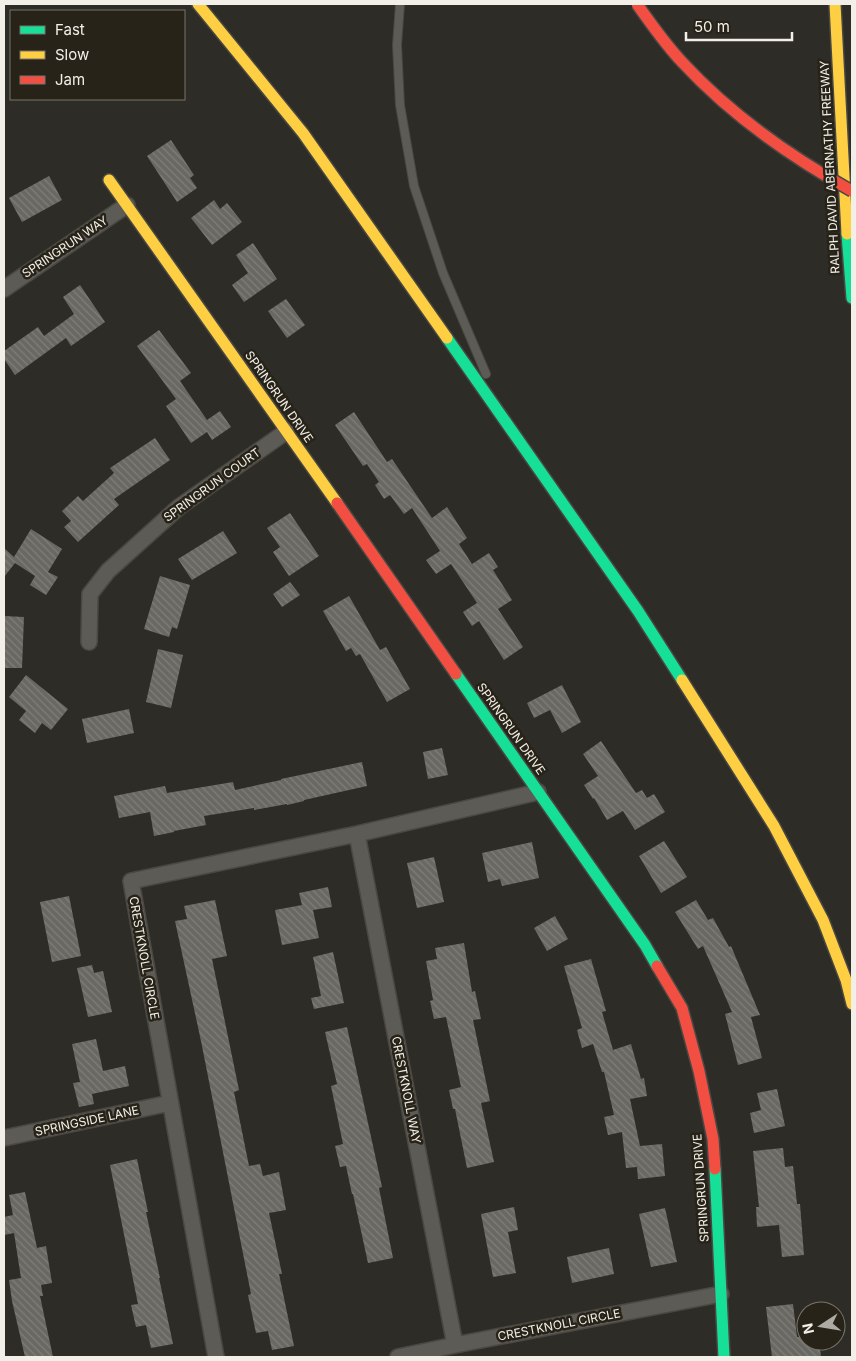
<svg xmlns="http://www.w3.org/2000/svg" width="856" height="1361" font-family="Inter,sans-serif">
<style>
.building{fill:url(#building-back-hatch)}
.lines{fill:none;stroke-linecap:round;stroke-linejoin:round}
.lane-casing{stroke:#4a4843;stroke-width:10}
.street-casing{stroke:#4a4843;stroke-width:18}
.fast-casing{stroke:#4a4843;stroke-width:14}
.slow-casing{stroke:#4a4843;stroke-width:14}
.jam-casing{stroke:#4a4843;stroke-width:14}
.lane{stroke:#5d5b56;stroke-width:8}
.street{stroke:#5d5b56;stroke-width:15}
.fast{stroke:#16e098;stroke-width:11}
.slow{stroke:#ffcf43;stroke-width:11}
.jam{stroke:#f24e42;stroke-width:11}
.jam-bridge-casing{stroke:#4a4843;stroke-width:14;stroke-linecap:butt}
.jam-bridge{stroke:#f24e42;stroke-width:11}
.labels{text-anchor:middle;stroke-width:5;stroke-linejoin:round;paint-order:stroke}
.street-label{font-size:12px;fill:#f2efe8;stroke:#272319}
</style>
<defs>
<pattern id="building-back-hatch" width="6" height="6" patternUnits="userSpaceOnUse" patternTransform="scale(1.25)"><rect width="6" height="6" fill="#6a6863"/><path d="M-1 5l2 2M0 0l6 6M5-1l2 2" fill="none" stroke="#807e79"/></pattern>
</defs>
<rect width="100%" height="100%" fill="#2e2c26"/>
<path class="building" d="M171 140 194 175 190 178 197 188 177 202 147 156Z
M49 176 62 200 22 222 9 198Z
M214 200 220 209 227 203 242 222 212 245 191 218Z
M253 243 277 279 244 302 232 285 248 273 236 255Z
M80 285 105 322 71 346 66 338 15 375 4 359V351L38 327 44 336 74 314 63 297Z
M286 299 305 325 287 338 268 311Z
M159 330 191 373 180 381 207 420 220 411 231 427 212 440 207 432 191 443 166 406 176 399 137 346Z
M354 412 387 462 392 459 432 518 447 507 467 538 459 544 472 564 489 553 498 567 493 570 512 600 498 609 523 647 504 660 479 621 472 626 463 612 477 603 451 564 436 574 426 560 440 551 412 508 404 514 390 495 384 499 375 485 379 482 367 464 363 466 335 425Z
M155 438 170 460 114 499 119 505 78 542 64 527 71 521 62 511 78 496 83 501 114 473 110 468Z
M290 513 319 556 289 576 273 552 280 547 267 528Z
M31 529 62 549 48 572 58 577 46 595 30 585 35 576 15 563 4 577V548L14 557Z
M223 531 237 553 192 580 178 559Z
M160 576 190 585 177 629 172 627 169 637 144 629Z
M290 582 300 595 282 607 273 594Z
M349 596 380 650 386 647 410 689 387 702 360 654 356 656 351 648 346 651 323 611Z
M4 616 24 617 22 668H4Z
M158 649 183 655 171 708 146 702Z
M26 675 68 709 51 730 42 723 35 733 19 720 26 711 9 697Z
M562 685 581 722 562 733 550 710 534 718 527 703Z
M129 709 134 733 87 743 82 719Z
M601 741 636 793 642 790 647 798 654 794 665 812 635 830 623 811 607 820 594 798 593 799 584 785 598 776 583 754Z
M442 748 448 775 428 779 423 752Z
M362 762 367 786 304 800V801L287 805V804L254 810V808L204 816 206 825 174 831V832L154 836 150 812 119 818 114 796 165 786 167 793 233 782 235 790 281 780V779Z
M664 841 687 877 661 893 639 856Z
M532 842 539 878 502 886 500 879 488 882 482 853Z
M434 857 444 902 417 908 407 863Z
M328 887 332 907 313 910 319 938 282 945 275 910 302 905 299 893Z
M69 896 81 956 52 962 40 902Z
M215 900 227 956 212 959 239 1090 234 1092 249 1166 260 1164 263 1176 279 1172 286 1210 269 1213 282 1274H279L294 1346 272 1350 268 1331 256 1333 248 1295 251 1294 201 1041 175 921 187 919 184 906Z
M696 900 708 920 713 918 729 947 731 946 760 1015 751 1017 762 1058 738 1065 725 1014 732 1012 703 946 698 949 675 912Z
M555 916 568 939 547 951 534 928Z
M464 943 472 992 475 991 481 1019 473 1020 490 1101 481 1103 494 1162 467 1168 455 1109H453L449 1090 461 1087 446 1017 434 1019 430 1001 433 1000 426 961 437 959 435 948Z
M333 952 344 1003 314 1009 311 998 321 996 313 957Z
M591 959 606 1011 602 1012 613 1050 631 1044 641 1079 644 1078 647 1096 630 1099 640 1146 662 1144 665 1176 638 1179 637 1167 626 1168 622 1132 608 1135 604 1117 614 1115 604 1072H602L593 1044 582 1048 577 1030 582 1028 564 966Z
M92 965 94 973 103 971 112 1012 88 1017 77 968Z
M347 1027 382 1187 379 1188 393 1258 368 1263 353 1194H352L346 1166 340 1167 335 1146 343 1144 331 1086 337 1084 325 1032Z
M96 1039 103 1071 125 1066 129 1086 92 1094 94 1104 79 1107 73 1083 80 1082 72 1044Z
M777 1089 785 1126 754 1133 750 1113 761 1110 757 1093Z
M783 1148 785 1167 793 1166 797 1204H800L804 1255 782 1257 779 1225 757 1227 756 1207H759L753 1151Z
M137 1159 148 1212H146L160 1278H159L173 1344 151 1348 146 1325 136 1327 131 1305 138 1304 110 1165Z
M25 1192 37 1248 46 1246 52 1283 41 1285 43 1296H40L53 1357H25L12 1301 9 1280 21 1278 14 1233 4 1235V1217L13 1215 9 1195Z
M514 1207 518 1230 508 1232 516 1273 493 1277 481 1214Z
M665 1208 677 1262 651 1267 639 1214Z
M609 1248 614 1274 572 1283 567 1257Z
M793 1304 797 1337 806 1336V1341H819L821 1357H772L766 1307Z"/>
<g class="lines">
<g class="lane-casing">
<path id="lane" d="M400 4 397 45 400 105 414 186 443 273 486 374"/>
</g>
<g class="street-casing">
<path id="street" d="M4 289 127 205
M89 642 90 594 108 571 179 507 287 431
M357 834 455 1345
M4 1138 170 1103
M216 1357 131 881 357 834 538 792
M398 1357 455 1345 721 1294"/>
</g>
<g class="fast-casing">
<path id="fast" d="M847 234 852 298
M447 338 638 611 682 680
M456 674 645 945 657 966
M715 1169 724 1357"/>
</g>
<g class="slow-casing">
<path id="slow" d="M198 4 303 133 447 338
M835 4 847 234
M109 180 337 503
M682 680 774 826 823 920 846 980 852 1004"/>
</g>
<g class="jam-casing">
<path id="jam" d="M337 503 456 674
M657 966 682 1008 699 1071 713 1139 715 1169"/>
</g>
<use href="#lane" class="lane"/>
<use href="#street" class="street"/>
<use href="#fast" class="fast"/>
<use href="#slow" class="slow"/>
<use href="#jam" class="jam"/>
<g class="jam-bridge-casing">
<path id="jam-bridge" d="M637 4C651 24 665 44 682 62 731 115 789 156 852 191"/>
</g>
<use href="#jam-bridge" class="jam-bridge"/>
</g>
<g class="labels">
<g class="street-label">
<text transform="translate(830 167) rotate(-93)" y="4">RALPH DAVID ABERNATHY FREEWAY</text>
<text transform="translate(65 247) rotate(-34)" y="4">SPRINGRUN WAY</text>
<text transform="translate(279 397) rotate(55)" y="4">SPRINGRUN DRIVE</text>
<text transform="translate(212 485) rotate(-36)" y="4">SPRINGRUN COURT</text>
<text transform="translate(511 729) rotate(55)" y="4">SPRINGRUN DRIVE</text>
<text transform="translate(144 958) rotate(80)" y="4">CRESTKNOLL CIRCLE</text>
<text transform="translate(406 1090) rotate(79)" y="4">CRESTKNOLL WAY</text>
<text transform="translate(87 1121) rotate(-12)" y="4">SPRINGSIDE LANE</text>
<text transform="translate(701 1188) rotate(-94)" y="4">SPRINGRUN DRIVE</text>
<text transform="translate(559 1325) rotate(-11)" y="4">CRESTKNOLL CIRCLE</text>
</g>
</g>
<rect width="856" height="1361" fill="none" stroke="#f2efe8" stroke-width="10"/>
<rect x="10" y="10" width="175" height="90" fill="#272319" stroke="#78756c"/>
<rect x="20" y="26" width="25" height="8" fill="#16e098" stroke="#78756c"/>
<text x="55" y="35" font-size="15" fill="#f2efe8">Fast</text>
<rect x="20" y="51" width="25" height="8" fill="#ffcf43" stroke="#78756c"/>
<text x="55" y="60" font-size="15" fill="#f2efe8">Slow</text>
<rect x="20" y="76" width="25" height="8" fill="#f24e42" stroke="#78756c"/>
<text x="55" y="85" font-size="15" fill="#f2efe8">Jam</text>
<g transform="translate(821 1326) rotate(258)"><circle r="24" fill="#272319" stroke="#78756c"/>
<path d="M0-4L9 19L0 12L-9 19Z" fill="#adaba4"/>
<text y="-8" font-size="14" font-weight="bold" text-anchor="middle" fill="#f2efe8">N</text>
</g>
<path d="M686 32v8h106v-8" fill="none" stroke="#f2efe8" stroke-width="2.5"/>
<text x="694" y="32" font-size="15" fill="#f2efe8" stroke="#272319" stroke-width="4" paint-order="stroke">50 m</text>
</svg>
